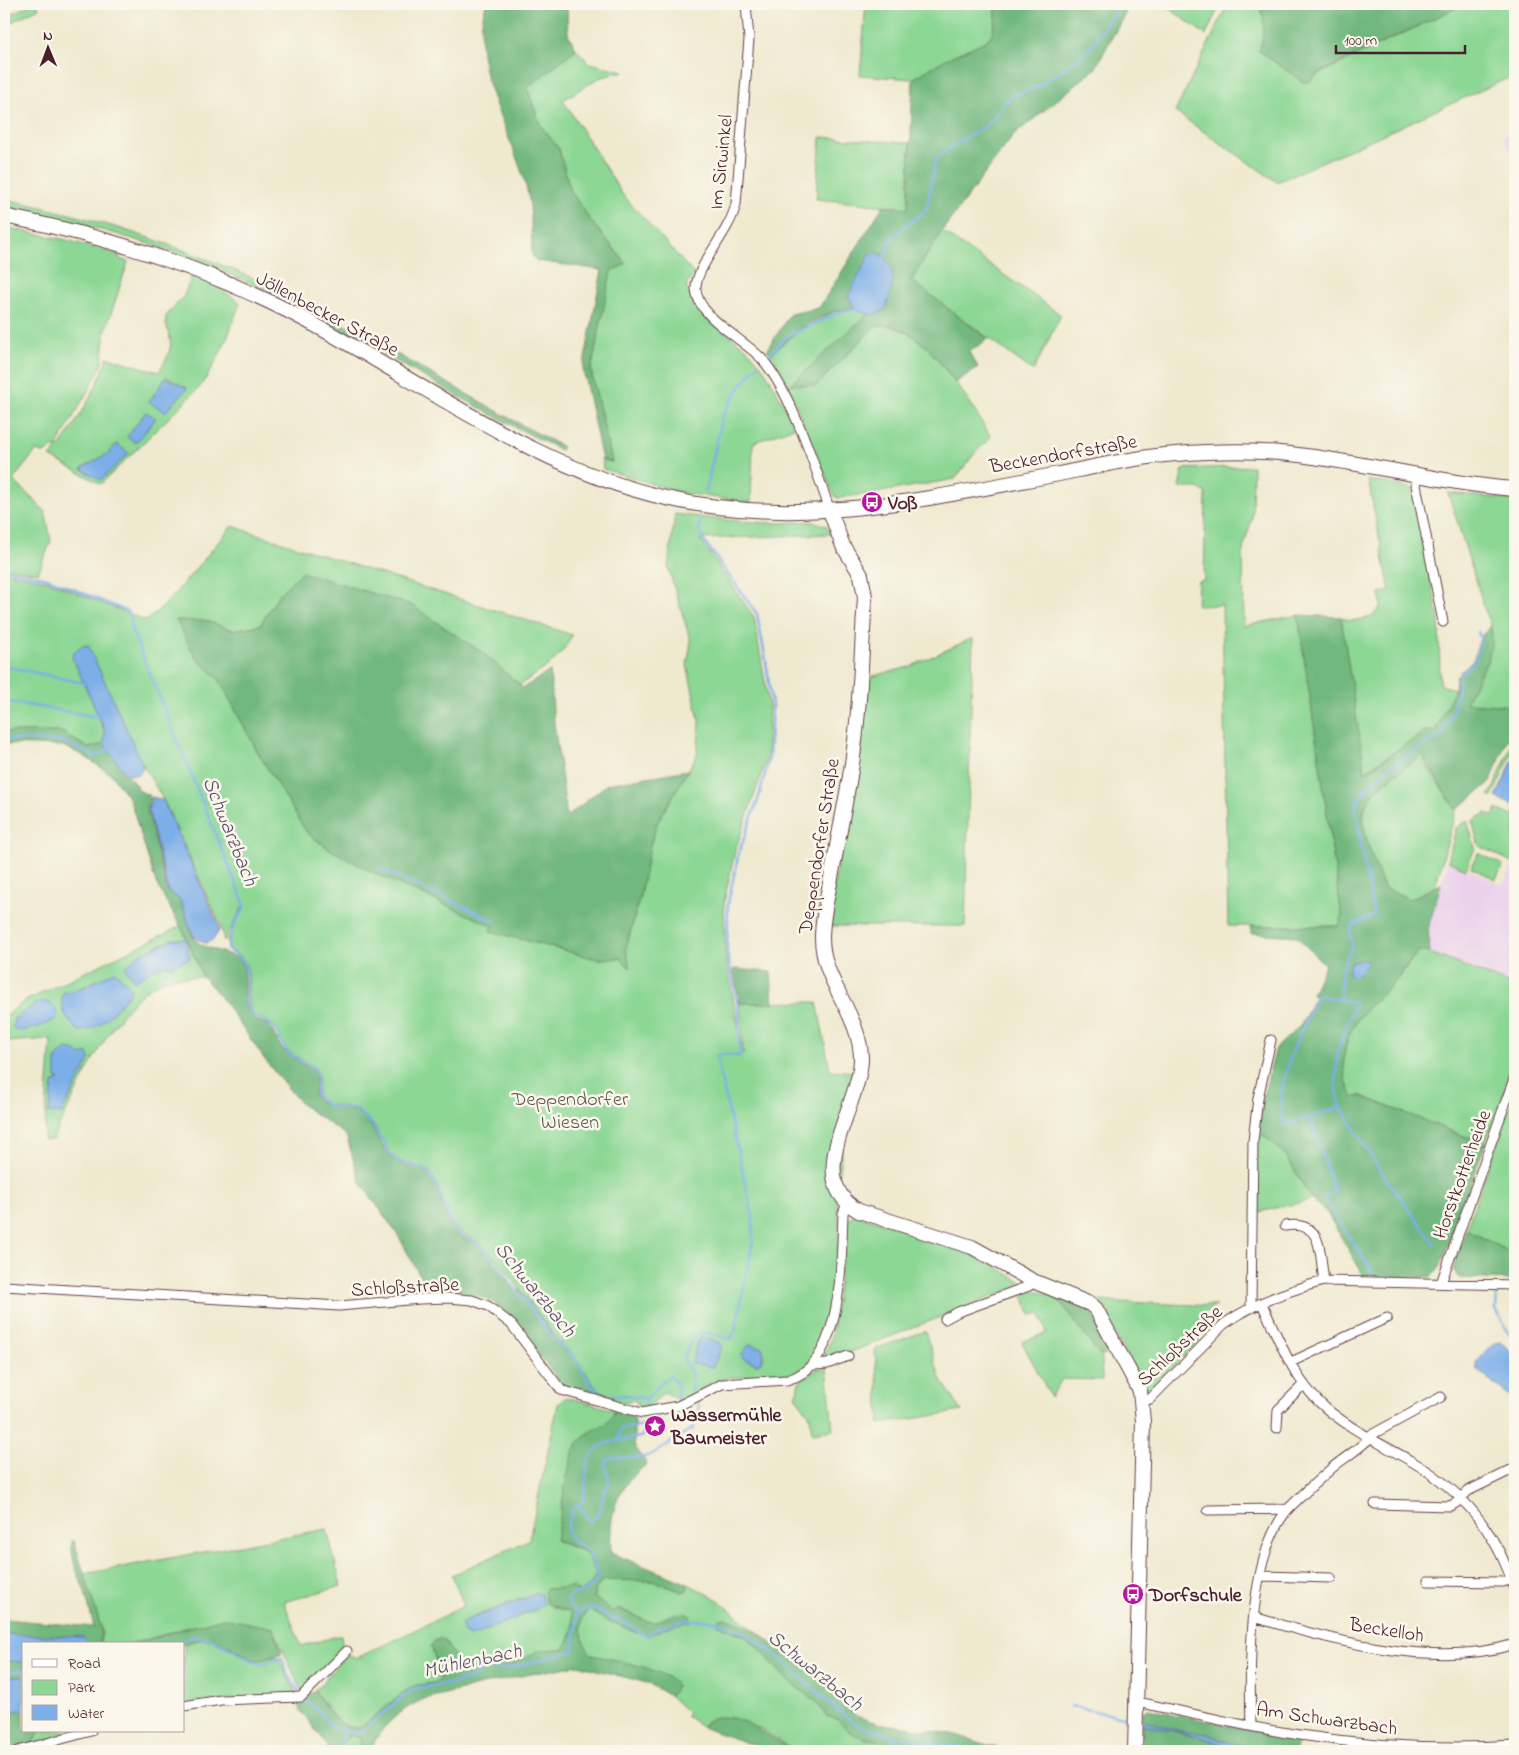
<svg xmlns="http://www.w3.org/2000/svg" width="1519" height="1755" font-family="'Indie Flower',sans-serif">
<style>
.built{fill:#ebd1eb}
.green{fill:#8cd794;stroke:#6b7b60;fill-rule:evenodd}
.forest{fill:#71b87e;stroke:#5e6c54}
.water{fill:#7caee8;stroke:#63668a}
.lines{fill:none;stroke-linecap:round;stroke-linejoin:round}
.stream{stroke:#7caee8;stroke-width:2.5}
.street-casing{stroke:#633d44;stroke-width:11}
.secondary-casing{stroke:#633d44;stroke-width:16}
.street{stroke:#fff;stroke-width:9}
.secondary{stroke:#fff;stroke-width:14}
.labels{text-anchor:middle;stroke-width:5;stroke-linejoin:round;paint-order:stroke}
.street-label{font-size:20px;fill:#4a1f2b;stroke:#fbf7ec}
.poi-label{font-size:20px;font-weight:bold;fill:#4a1f2b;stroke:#fbf7ec;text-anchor:start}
.park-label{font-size:20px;fill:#5e564a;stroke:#fbf7ec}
.water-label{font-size:21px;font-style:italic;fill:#5c516d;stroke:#fbf7ec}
</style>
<rect width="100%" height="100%" fill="#fbf7ec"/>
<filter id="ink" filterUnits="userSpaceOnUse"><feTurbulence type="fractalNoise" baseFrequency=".02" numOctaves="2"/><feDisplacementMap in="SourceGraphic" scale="10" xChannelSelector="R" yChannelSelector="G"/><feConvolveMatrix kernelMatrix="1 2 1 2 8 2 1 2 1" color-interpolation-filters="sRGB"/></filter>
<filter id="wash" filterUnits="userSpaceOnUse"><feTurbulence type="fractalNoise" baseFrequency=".0096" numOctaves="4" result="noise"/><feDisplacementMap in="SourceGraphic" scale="20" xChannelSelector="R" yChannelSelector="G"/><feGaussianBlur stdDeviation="1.12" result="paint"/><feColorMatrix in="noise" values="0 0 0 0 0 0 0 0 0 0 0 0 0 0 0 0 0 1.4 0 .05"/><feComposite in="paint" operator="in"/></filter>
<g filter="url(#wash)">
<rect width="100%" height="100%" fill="#efe9cf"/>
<path class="built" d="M1515 130V162L1503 136Z
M1448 861 1502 885 1515 863V986L1430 953 1428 928Z"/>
<path class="green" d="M31 4H36L39 8 4 26V18Z
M866 4H995L996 18 992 34 986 41 944 60 913 79 860 75Z
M1163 4H1220L1206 35Z
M1228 4H1259L1264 22 1263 37 1309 82 1317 75 1464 4H1508L1515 16V75L1277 182 1175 112Z
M576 49 589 63 624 71 599 78 563 100 622 194 694 274 686 286C696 318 730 331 752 354 771 375 782 402 794 427L753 443 751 503 683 493 603 469 602 460 612 461 591 371 611 271 626 263 590 220 570 190 559 149 541 126 527 88Z
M821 137 910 143 909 208 816 199Z
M4 199C96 217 186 248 271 286L268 291C179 250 100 226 4 207Z
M4 227 66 240 118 254 120 259 128 262 106 329 102 364 97 375 56 447 43 453 36 451 13 480 45 511 51 541 38 573 4 567Z
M942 231 1061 315 1033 371 911 281Z
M192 275 213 284 240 302C230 333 219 360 200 387L101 484 50 457C66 443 103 379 107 357L159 372C164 363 173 350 170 339 168 330 165 325 166 316L184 296Z
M840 308H854L856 310 868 314 792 384 816 386 875 326C925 318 967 401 991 437L975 453 955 479 875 493 837 498 833 493 783 374 771 355C792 333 812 323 840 308Z
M1253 466 1252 518 1243 549 1244 626 1298 615 1342 917 1339 926H1228L1222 605 1197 606 1198 581 1204 580 1206 493 1198 488H1179L1183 469Z
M1368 480 1412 488 1439 620 1440 685 1455 689 1435 731H1426L1364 772 1341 617 1350 621 1372 617 1381 606 1380 593 1390 591Z
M1448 493 1515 500V706L1466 703 1469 694 1487 662 1492 632Z
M675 514C708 518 741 522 774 523 793 523 810 518 827 526L832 534 700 539 754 617 769 706 767 758 735 851 724 902 725 953 743 1054 740 1003 817 1002 830 1070 854 1072 847 1105 836 1197C844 1231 835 1348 803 1368 779 1383 751 1373 725 1379 707 1383 695 1396 677 1400L665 1392C653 1398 653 1413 638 1406L637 1402 633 1400 622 1404 604 1400 608 1395 595 1387 573 1354 557 1340 510 1276 484 1246 457 1230 451 1221 438 1186 428 1170 398 1160 390 1153 374 1125 358 1109 327 1104 317 1096C317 1089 320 1078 318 1072 315 1064 297 1058 290 1052 274 1039 281 1022 256 1018 239 999 257 973 241 957 238 954 232 952 228 948L227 941 243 906 224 941 221 927 163 799 143 765 97 713 105 733 104 744 88 748 62 732H4V574L6 572 48 581 146 621 164 606 232 526 572 635C561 660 542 670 520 685L483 653 280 593 260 625 233 630 206 621 196 658 219 679 257 751 307 833 329 849 498 919 490 931 597 959 620 958 629 967 626 948 640 896 650 845 657 823 697 755 700 724 687 665 691 642 668 567ZM750 1344 764 1352V1358L757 1364 743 1358 742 1354Z
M973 638 965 926H828L866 678 909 667Z
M1515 736V746L1492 797 1489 795 1493 789Z
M1423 754 1425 763 1456 810 1435 887 1410 899 1384 888C1377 869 1355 822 1367 802 1377 785 1407 767 1423 754Z
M1497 809 1512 816 1515 809 1514 863 1479 846 1472 821 1486 813 1493 816Z
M1467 820 1475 848 1466 869 1448 861 1456 828Z
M1478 853 1503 865 1496 879 1471 868Z
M181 926 203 977C190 977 177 976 165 980 116 996 75 1097 52 1140H44L51 1039 4 1042V1017L25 1001ZM173 939 171 966 166 965 151 970 134 981 140 954ZM115 971 63 1012V993L84 987ZM90 1059 49 1113 53 1083Z
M1418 951 1430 953 1515 986V1062L1485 1144 1359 1095 1354 1098C1337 1072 1342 1035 1364 1012 1372 1002 1383 994 1392 985 1402 974 1410 962 1418 951Z
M1515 1093V1237L1507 1251 1466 1229Z
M1258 1131 1284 1153 1312 1200 1254 1213Z
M855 1214 966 1249 1025 1284 828 1361H823V1357L831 1339 847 1220Z
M1033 1290 1055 1295 1101 1357 1102 1380 1062 1379 1051 1397 1022 1342 1047 1333 1040 1313 1031 1315 1022 1293Z
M1096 1301 1217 1306 1201 1314 1196 1329 1201 1339 1152 1390 1145 1389Z
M925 1331 940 1378 962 1411 880 1424 875 1349Z
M827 1367 833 1430 812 1433 810 1416 796 1397 799 1382 817 1369Z
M566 1397 614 1410 613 1418 609 1424 593 1429 577 1444 556 1541 586 1552 596 1574C590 1592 569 1598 553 1607L570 1612C577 1626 571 1636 564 1649H553L507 1666 484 1665 470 1672 463 1670 444 1640 439 1638 431 1646 441 1675 439 1680C430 1686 421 1683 411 1687L361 1728C338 1731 326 1706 315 1691L347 1654 357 1658 464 1606 452 1575 529 1540 558 1404ZM522 1598 544 1603 539 1608 477 1634 462 1622Z
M327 1529 341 1586 284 1602 301 1646 341 1635 343 1651 302 1692 273 1628 192 1626 132 1644H100L102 1632 84 1574Z
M605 1580 654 1581 682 1592 687 1591 686 1583 715 1598 768 1640 752 1629 726 1618 718 1624 746 1637 760 1649 786 1679 817 1702 826 1716 839 1719C845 1727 861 1738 871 1740 876 1741 878 1739 883 1742L884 1751H794L760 1728 703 1724 704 1728 686 1716 688 1713 670 1696 676 1687C669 1669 611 1659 591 1655 582 1645 575 1619 589 1610L636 1633 692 1621 688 1615H671L656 1622 647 1621 621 1609 611 1611 594 1597V1592L602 1581Z
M202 1639C235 1639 241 1668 277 1656L297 1695 184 1703V1644H182Z
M40 1731H80L32 1744Z
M351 1735 360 1738 361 1751H324L328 1747 336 1746Z"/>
<path class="forest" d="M486 4H567L568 34 576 49 527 88 541 126 559 149 570 190 590 220 626 264 611 271 591 371 612 462 602 460 583 369 602 270 537 261 532 256C531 237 532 217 529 199 516 134 465 71 486 4Z
M995 4H1130L1095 69 1013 136 942 231 911 280 988 339 969 352 978 367 955 383C936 357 911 320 875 326L816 386 791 384 868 314 872 315 886 257 876 252 848 296 854 308C822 309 792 333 771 355L767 350 790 314 819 308 883 206 908 208 913 79 944 60 986 41 992 34 996 18Z
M1259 4H1464L1317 74 1309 82H1303L1259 51C1264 35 1266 20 1259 4Z
M271 286C371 336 464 395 563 447L561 450C461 402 367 341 268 291Z
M301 572 411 605 483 653 523 688 550 671 554 723 567 817 607 784 688 770 657 823 650 845 640 896 626 948 630 968 620 958 597 959 490 931 493 926 378 875 329 849 307 833 257 751 219 679 196 658 176 620 206 621 233 630 260 625 280 593Z
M1298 615 1341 617 1365 772 1426 731H1435L1455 689 1456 676 1474 659 1480 638 1490 626C1500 655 1474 678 1466 703L1515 706V730L1506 742 1490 783 1456 810 1422 755C1407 767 1376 785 1367 803 1355 822 1377 868 1384 888L1410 899 1441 884 1428 928 1430 953 1418 951C1409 962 1401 975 1392 985 1383 994 1372 1002 1364 1012 1342 1035 1337 1072 1354 1098L1358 1095 1485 1144 1440 1267 1431 1277 1364 1276 1327 1213 1312 1199 1284 1153 1258 1131 1263 1096 1276 1048 1301 1025 1316 995 1312 994 1325 965 1296 936 1251 933 1250 926H1339L1342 917Z
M4 732H62L88 748 104 744 140 791 150 796 147 809 167 891 180 900 193 937 201 945 239 958 244 967V1000L247 1009 255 1020 269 1025 281 1047 288 1054 314 1071 316 1075 314 1096C328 1114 351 1102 365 1117 377 1129 381 1150 395 1161 404 1168 419 1165 427 1173 442 1189 441 1214 455 1231 462 1240 473 1240 481 1246 494 1258 506 1276 517 1291L520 1290 557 1340 573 1354 595 1387 608 1395 604 1400 564 1387 508 1315 493 1302 476 1295 428 1290 399 1237 360 1181 346 1135 302 1105 268 1064 221 997 203 977 186 936 156 883 130 800 112 775 84 756 63 746 4 744Z
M733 969 771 972 773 1003H740Z
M1466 1229 1507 1251 1515 1237V1280L1459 1278 1453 1269Z
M1055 1295 1088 1307 1114 1351 1101 1357Z
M614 1410 634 1417V1445L647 1464C615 1489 609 1513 611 1553L686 1583 688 1588 682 1592 654 1581 605 1580 602 1581 594 1592V1597L611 1611C631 1607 638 1623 655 1622 665 1621 688 1603 692 1621H682L647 1636 605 1620 589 1610C575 1619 582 1645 592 1655 611 1659 670 1669 677 1687L670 1696 647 1683 578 1665 516 1677 424 1699C403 1708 377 1728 371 1751H361L360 1738 351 1735 336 1747H328L299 1708V1702L315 1691C326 1706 338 1731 360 1728L411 1687C421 1683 430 1686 439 1680L441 1675 431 1646 435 1640H444L463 1670 470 1672 484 1665 513 1664 540 1650 564 1649C571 1636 577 1626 570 1612L547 1604 544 1592 546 1589 572 1587 580 1592C588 1589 593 1583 596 1574L586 1552 556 1540C560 1518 567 1462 577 1445 587 1427 612 1429 614 1410Z
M72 1541H74L101 1627 100 1644H90L83 1637 4 1634V1619L94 1627C91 1616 88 1604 85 1592 79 1575 70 1560 72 1541Z
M223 1618 273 1628 282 1653 263 1660H255L214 1639H202L182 1644H132Z
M726 1618 752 1629 807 1668 856 1716 877 1723 953 1734 1007 1751H906V1746L898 1744 895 1751H884L883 1742C873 1737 863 1740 852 1733 840 1726 842 1718 826 1716L817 1702 786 1679 760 1649 746 1637 717 1624 720 1619Z
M4 1661 24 1662V1676L4 1677Z
M1148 1709 1298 1739 1296 1751H1260L1242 1745 1232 1744 1206 1734 1180 1731 1143 1720V1712Z
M24 1710V1731H40L32 1744 4 1751V1712Z
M716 1717C747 1715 768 1738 794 1751H770L704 1728 703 1724Z
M1142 1724 1201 1737 1248 1751H1141Z"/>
<path class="water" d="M876 252C901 265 892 286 886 309L872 315 856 310 848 296 870 254Z
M166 377 187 388 166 412 149 402Z
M146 412 156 418 136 443 127 437Z
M116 444 129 453 101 480 81 469 109 453Z
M88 645 143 765 141 772 136 775 126 774 104 744 105 733 102 724 72 657C75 649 80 646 88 645Z
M1515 755V798L1512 805 1496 797Z
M152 797 163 800 220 929 213 940 205 943 194 937 180 900 168 891 148 809Z
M173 939H186L190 958 171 966 166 965 151 970 134 981 125 967 140 954Z
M1361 960 1367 961 1368 964 1356 976H1349L1348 970 1351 962Z
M115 971 131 988 130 993C117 1007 100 1032 79 1031 67 1022 59 1008 63 993L84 987Z
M39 1001C51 1002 59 1005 56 1019 45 1025 28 1033 15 1030L13 1027 14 1019Z
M66 1049 77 1051 81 1055 88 1053 90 1059 61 1114 49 1113 53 1083 60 1080 56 1078V1058Z
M701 1337 721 1343 722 1347 713 1367 692 1364 696 1344Z
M1499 1342C1519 1347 1515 1384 1515 1400L1477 1370 1476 1362 1491 1346Z
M750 1344 763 1348 762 1362 757 1364 743 1358 742 1354Z
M536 1594H541L544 1603 539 1608 477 1634 469 1636 463 1632 462 1622Z
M4 1634 83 1637 90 1644H24V1662L4 1661Z
M24 1676V1710L4 1712V1677Z
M1143 1720 1180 1731 1206 1734 1232 1744 1267 1751H1248L1232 1748 1201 1737 1142 1724Z"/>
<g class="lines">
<path class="stream" d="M884 259 891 238 927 209 935 163 940 154 986 126 1011 96 1041 85 1087 52 1121 4
M767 357 787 336 843 311 857 310
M706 491 722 417 741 385 758 365
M4 569 47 578 126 611 130 615 131 628 244 903V908L233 927 227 949C231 952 237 954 240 958 255 973 238 997 251 1013 256 1020 263 1019 270 1024 279 1030 280 1045 289 1053 296 1059 314 1064 317 1073 319 1078 316 1090 316 1096L327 1105 338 1108H354L360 1112 374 1126 390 1154 397 1161 427 1171 437 1186 455 1231 483 1247 556 1341 572 1354 593 1387 607 1396 627 1395 647 1399 645 1409
M4 666 84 683
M4 701 98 717
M4 739 62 741 95 756 108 750
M379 868 495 921
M1339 1000 1343 966 1353 945 1350 933 1351 926 1374 915 1358 828 1356 804 1367 788 1390 767 1421 747 1441 736 1454 709 1460 674 1475 661 1481 639 1478 632
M1341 1107 1285 1125C1272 1082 1301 1034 1317 995L1355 1003 1337 1053 1336 1087 1341 1107 1379 1169 1435 1244
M1310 1117 1335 1192 1324 1199 1372 1271
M1509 1281 1515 1270
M1502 1291H1497L1496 1310 1515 1344
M647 1399 658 1386 670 1376 678 1385 677 1395 680 1402
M682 1407 690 1422 694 1421
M645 1422 643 1436C630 1440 613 1440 605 1444 581 1454 588 1482 583 1502L573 1508 567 1527 569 1535 572 1541 588 1551 597 1574 596 1581 586 1591 572 1595 568 1599 569 1605 577 1614 582 1610 596 1609C608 1620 617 1618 629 1625 636 1629 639 1633 647 1635 716 1592 769 1648 818 1693 831 1704 842 1716 857 1724 893 1742 937 1740 975 1751
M618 1442 620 1429 645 1425
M578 1507 585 1513 587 1520 591 1521 601 1509 604 1491 608 1486 609 1479 605 1466 608 1459C621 1455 634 1460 647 1456 664 1450 676 1436 693 1429L694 1421 697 1420 699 1406 691 1390 693 1375 683 1359C696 1325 698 1331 730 1339L735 1332 753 1241V1217L716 1056 724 1054 740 1056 738 1006 727 952 728 903 739 852 758 800 769 759 772 706 766 661 757 614 704 541 699 529 700 522
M174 1644 191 1637 209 1638 256 1663 262 1664 282 1658 287 1673 299 1692
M4 1672 24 1671
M306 1701 319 1711 333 1728 357 1734 414 1688 450 1684 472 1678 485 1668 507 1669 574 1651C574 1638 577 1627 577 1614
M1071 1706 1128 1718
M340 1751 344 1731
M888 1751 898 1737"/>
</g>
</g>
<g filter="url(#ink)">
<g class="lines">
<g class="street-casing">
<path id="street" d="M746 4 749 39 736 204C730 233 695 266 696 289 697 317 744 339 762 359 791 392 816 469 830 511
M1418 477 1416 485 1443 622
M1285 1226C1324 1220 1319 1252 1324 1281
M1441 1283 1515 1076
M4 1286 339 1306 420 1299 448 1298 472 1300 488 1306 511 1324 561 1390 642 1413 678 1406 722 1384 787 1380C844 1366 841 1260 843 1213L847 1204
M1262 1304C1278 1337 1292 1376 1319 1402 1345 1427 1380 1443 1411 1461 1464 1491 1497 1533 1515 1590
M1251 1308 1253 1141 1258 1098 1271 1040
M945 1319 958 1312 1029 1286 1033 1281
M1291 1362 1387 1318
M814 1365 827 1364 848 1356
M1142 1402 1150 1399 1224 1324C1252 1304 1290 1290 1324 1281L1515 1285
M1277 1428 1278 1410 1304 1384
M1375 1504 1450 1506 1456 1503 1468 1491 1515 1468
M1208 1510 1288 1509
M1261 1576 1331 1578
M1428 1581 1503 1582 1515 1578
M1254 1617C1333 1641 1435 1669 1515 1644
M1137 1702C1191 1713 1245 1727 1300 1735 1372 1746 1443 1750 1515 1745
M184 1706 221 1700 301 1697 347 1651
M1251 1725C1249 1667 1248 1552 1290 1507 1303 1494 1318 1480 1332 1468 1346 1456 1362 1448 1373 1434L1441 1397
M18 1751 91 1731"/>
</g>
<g class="secondary-casing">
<path id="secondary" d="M4 216C116 238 224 274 324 330 434 391 542 470 666 498 800 529 926 499 1059 474 1098 466 1137 457 1176 454 1210 451 1246 450 1280 453 1359 460 1436 483 1515 489
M830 511 843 546 861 575 865 597C861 658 860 721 849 782 843 814 837 846 831 878 827 898 822 918 822 938 822 982 861 1015 861 1059 860 1106 801 1179 859 1211L972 1247 1033 1281 1090 1304 1096 1309 1140 1391 1143 1421 1135 1751"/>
</g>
<use href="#street" class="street"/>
<use href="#secondary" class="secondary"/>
</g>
</g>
<defs>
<g id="bus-disc" transform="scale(1.125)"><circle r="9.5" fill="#b5179e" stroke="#fbf7ec"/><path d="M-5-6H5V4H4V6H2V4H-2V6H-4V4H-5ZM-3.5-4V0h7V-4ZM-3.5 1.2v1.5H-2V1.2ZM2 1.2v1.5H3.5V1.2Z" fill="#fff"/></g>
<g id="sight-disc" transform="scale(1.125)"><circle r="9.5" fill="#b5179e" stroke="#fbf7ec"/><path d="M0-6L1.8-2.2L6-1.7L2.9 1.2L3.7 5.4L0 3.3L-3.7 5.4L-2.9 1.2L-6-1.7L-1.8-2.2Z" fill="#fff"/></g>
</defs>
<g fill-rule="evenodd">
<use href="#bus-disc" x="872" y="502"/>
<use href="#sight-disc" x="655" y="1426"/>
<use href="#bus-disc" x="1133" y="1594"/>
</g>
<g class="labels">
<g class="street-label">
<text transform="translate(720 162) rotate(-84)" y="7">Im Sirwinkel</text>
<text transform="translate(328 313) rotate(28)" y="7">Jöllenbecker Straße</text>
<text transform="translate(1063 453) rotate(-10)" y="7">Beckendorfstraße</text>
<text transform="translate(818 846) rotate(-81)" y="7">Deppendorfer Straße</text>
<text transform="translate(1461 1174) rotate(-70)" y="7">Horstkotterheide</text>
<text transform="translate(405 1286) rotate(-3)" y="7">Schloßstraße</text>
<text transform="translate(1179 1345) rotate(-43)" y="7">Schloßstraße</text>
<text transform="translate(1387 1629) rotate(9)" y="7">Beckelloh</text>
<text transform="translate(1327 1718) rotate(8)" y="7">Am Schwarzbach</text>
</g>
<g class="poi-label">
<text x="888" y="509">Voß</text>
<text x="671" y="1421">Wassermühle<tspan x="671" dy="23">Baumeister</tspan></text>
<text x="1149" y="1601">Dorfschule</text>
</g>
<g class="park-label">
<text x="570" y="1105">Deppendorfer<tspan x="570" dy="23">Wiesen</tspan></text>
</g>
<g class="water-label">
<text transform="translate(231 831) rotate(68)" y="7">Schwarzbach</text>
<text transform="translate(536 1289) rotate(51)" y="7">Schwarzbach</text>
<text transform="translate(472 1660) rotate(-12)" y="7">Mühlenbach</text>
<text transform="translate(816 1670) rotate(39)" y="7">Schwarzbach</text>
</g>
</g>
<rect width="1519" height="1755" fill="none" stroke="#fbf7ec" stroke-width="20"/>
<rect x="22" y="1642" width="162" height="90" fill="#fbf7ec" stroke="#b4a19f"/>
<rect x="32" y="1659" width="25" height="8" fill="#ffffff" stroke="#b4a19f"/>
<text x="68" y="1668" font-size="15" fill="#4a1f2b">Road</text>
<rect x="32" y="1680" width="25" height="15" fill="#8cd794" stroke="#b4a19f"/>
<text x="68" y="1692" font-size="15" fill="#4a1f2b">Park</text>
<rect x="32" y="1705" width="25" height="15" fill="#7caee8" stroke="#b4a19f"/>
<text x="68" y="1718" font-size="15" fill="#4a1f2b">Water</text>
<g transform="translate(48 48) rotate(359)" stroke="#fbf7ec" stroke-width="4" paint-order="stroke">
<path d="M0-4L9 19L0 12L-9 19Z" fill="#4a1f2b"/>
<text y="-8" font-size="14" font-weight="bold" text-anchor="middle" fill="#4a1f2b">N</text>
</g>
<path d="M1336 45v8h129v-8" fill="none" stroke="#4a1f2b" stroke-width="2.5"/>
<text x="1344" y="45" font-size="15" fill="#4a1f2b" stroke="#fbf7ec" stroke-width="4" paint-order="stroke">100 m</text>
</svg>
